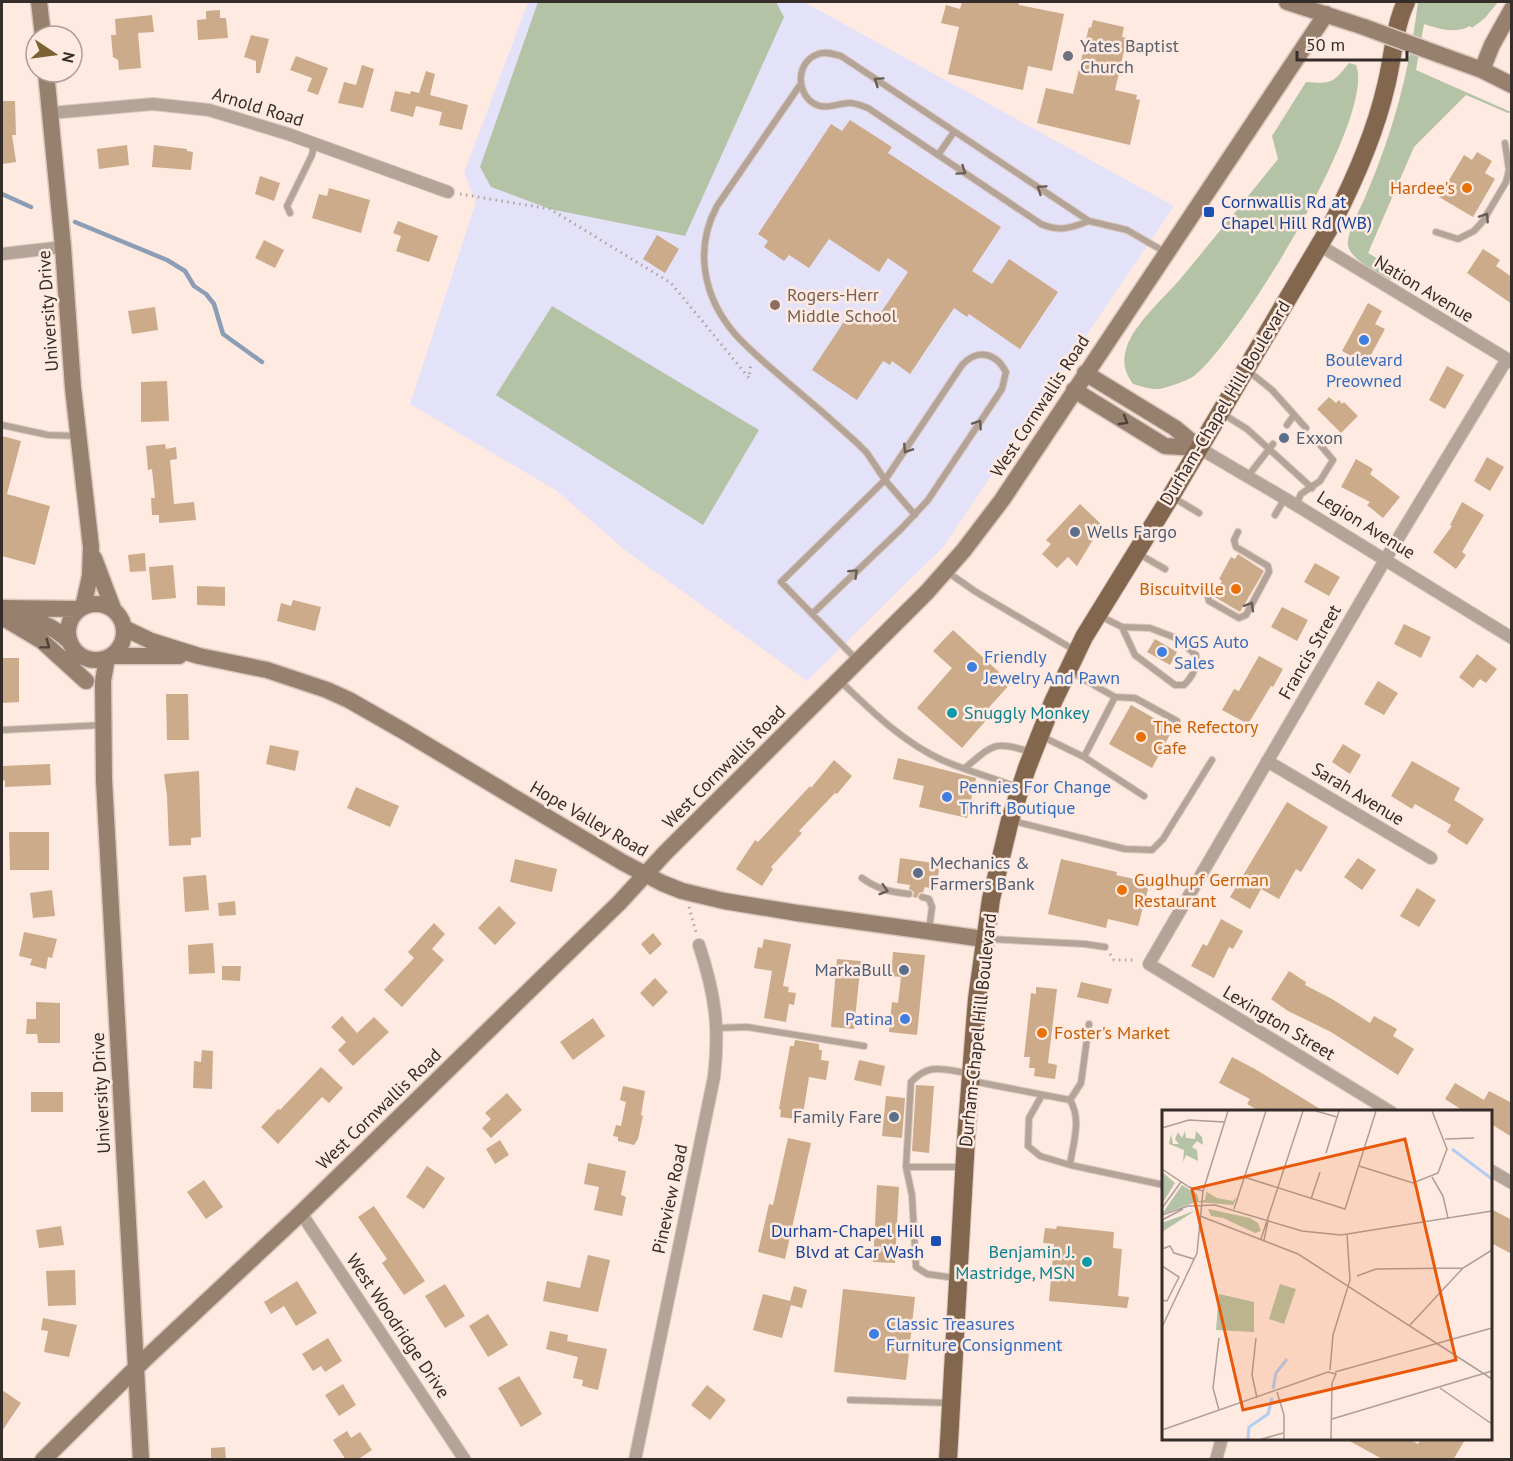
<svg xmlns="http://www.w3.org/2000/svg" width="1513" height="1461" font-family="'PT Sans',sans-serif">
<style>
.education{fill:#e4e2f8}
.green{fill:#b4c3a6}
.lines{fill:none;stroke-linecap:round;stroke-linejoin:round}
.stream{stroke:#8c9eb6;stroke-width:4.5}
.building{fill:#cbab8a}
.lane-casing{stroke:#dac8bf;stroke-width:8}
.street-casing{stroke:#dac8bf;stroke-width:14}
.secondary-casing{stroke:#dac8bf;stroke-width:19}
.primary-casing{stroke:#dac8bf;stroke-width:20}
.path{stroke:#b2a39b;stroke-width:3;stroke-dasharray:1.5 4.5;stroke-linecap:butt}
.lane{stroke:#b4a497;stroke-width:6}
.street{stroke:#b4a497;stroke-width:12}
.secondary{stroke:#97806d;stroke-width:16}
.primary{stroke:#82664e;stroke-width:18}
.secondary-bridge-casing{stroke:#dac8bf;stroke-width:19;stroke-linecap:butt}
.secondary-bridge{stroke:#97806d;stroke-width:16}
.oneway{stroke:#675d55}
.oneway2{stroke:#4d423a}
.worship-dot{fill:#6b7280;stroke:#feeae0;stroke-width:2}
.food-dot{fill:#e8710a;stroke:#feeae0;stroke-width:2}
.transit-dot{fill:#1a4fb4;stroke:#feeae0;stroke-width:2}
.education-dot{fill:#8d6e63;stroke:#feeae0;stroke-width:2}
.shop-dot{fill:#3f7fe0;stroke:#feeae0;stroke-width:2}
.service-dot{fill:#5c6f8a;stroke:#feeae0;stroke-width:2}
.culture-dot{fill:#0f9aa8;stroke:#feeae0;stroke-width:2}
.labels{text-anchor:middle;stroke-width:5;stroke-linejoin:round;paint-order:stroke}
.worship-label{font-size:18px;fill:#5b616d;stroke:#feeae0;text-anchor:start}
.street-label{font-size:18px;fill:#342d29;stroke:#feeae0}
.food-label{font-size:18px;fill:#c56008;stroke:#feeae0;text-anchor:start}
.transit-label{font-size:18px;fill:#164399;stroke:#feeae0;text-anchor:start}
.education-label{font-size:18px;fill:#785e54;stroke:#feeae0;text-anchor:start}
.shop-label{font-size:18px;fill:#366cbe;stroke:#feeae0;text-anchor:start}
.service-label{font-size:18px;fill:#4e5e75;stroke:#feeae0;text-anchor:start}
.culture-label{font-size:18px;fill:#0d838f;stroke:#feeae0;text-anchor:start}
.inset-river{fill:none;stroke:#b2cef2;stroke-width:3}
.inset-road{fill:none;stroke:#ad9e97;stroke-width:1.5}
.view{fill:#e8590c;fill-opacity:0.15;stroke:#e8590c;stroke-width:3}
.inset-edge{fill:none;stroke:#342d29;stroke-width:3}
</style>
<rect width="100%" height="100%" fill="#feeae0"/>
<path class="education" d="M528 2H804L1174 206 944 546 807 681 625 550 557 491 410 404 476 202 464 173Z"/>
<path class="green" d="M538 2H776L784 17 685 236 550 209 491 187 480 167Z
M1418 2H1498L1485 18 1472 28 1470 26C1455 34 1439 29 1424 24L1416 70 1511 112 1508 113 1466 95 1414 147 1368 253 1395 269V274L1390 280C1379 273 1351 260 1348 246 1346 233 1361 208 1366 195 1393 133 1410 69 1418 2Z
M1349 63 1356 65C1377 116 1238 342 1194 376 1189 380 1162 390 1156 389 1148 389 1141 386 1133 384 1124 371 1122 362 1127 346 1135 323 1166 296 1182 277 1214 238 1246 199 1278 159L1272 136 1306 82C1332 84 1333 83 1349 63Z
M552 306 759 430 703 525 496 395Z"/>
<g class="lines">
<path class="stream" d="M2 194 31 207
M75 222 167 260 185 271 194 286 206 294 214 304 223 334 262 362"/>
</g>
<path class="building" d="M962 2H1018L1019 5 1064 14 1052 71 1028 66 1023 90 948 74 959 27 941 23 946 5 960 9Z
M220 10V18H226L228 38 198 40 197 20 206 19V11Z
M152 15 154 32 138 33 141 68 119 70 118 60 113 57 111 35H116L115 19Z
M1093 20 1124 27 1122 37 1127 38 1115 90 1137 95 1136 99 1140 100 1130 145 1037 123 1046 88 1073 94 1089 27 1091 28Z
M251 35 269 39 260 73H256V61L244 57Z
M296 56 328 68 318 95 307 91 312 78 290 70Z
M362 65 374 69 363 108 338 103 344 82 356 85Z
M426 71 435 74 430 95 468 105 462 130 439 125 442 112 416 106 413 117 390 111 395 91 410 94 411 91 419 93Z
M2 101H15L16 135H12L16 162 2 164Z
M850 120 892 147 888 153 1001 227 972 271 992 284 1009 259 1058 292 1020 349 969 314 967 317 954 308 910 374 892 361 890 365 883 361 857 400 812 370 851 311 872 326 908 272 888 258 879 272 829 239 809 268 789 255 784 261 764 247 768 241 758 234 831 124 842 131Z
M127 145 129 165 99 169 97 149Z
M154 145 187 149V151L193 152 191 170 152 167Z
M1477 152 1492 161 1485 173 1495 179 1473 217 1439 197 1464 155 1472 160Z
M260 176 280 183 274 201 255 194Z
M329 188 370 200 361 233 312 218 319 194 327 196Z
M398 221 438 236 429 262 396 251 401 236 393 233Z
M657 235 679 249 665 273 643 259Z
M264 240 284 250 275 268 255 258Z
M1483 249 1500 260 1496 266 1512 277V304L1467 273Z
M1368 303 1382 311 1375 324 1385 329 1366 364 1342 351Z
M155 307 158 330 132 334 128 311Z
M1447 366 1464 375 1445 409 1429 400Z
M167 381 169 421 141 422V382Z
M1329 397 1336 403 1339 400 1342 404 1344 402 1358 416 1341 433 1317 409Z
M2 436 21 441 7 494 50 506 35 565 2 556Z
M165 444 166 449 176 447 177 459 170 460 174 504 194 502 196 520 159 523V515H152L151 498H155L152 469 148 470 146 446Z
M1487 457 1504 467 1490 491 1474 481Z
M1356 459 1373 469 1370 474 1400 497 1383 518 1367 505 1370 502 1341 487Z
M1462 502 1484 515 1462 552 1466 555 1456 569 1433 552 1452 526 1450 525Z
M1080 504 1102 525 1077 566 1068 557 1057 568 1042 554 1051 544 1046 540Z
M145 553 146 571 130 572 128 555Z
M1238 554 1264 571 1240 612 1213 596 1222 581 1219 579 1231 557 1235 559Z
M1315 563 1340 577 1329 596 1304 582Z
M173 565 176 598 152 600 149 567Z
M197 586 225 587V606L197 605Z
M293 600 321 607 315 631 277 621 281 603 291 606Z
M1282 607 1308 620 1297 641 1271 627Z
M1404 624 1431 637 1421 658 1394 644Z
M953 630 1011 683 983 714 988 718 962 748 917 708 952 668 933 651Z
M1155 639 1177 652 1170 665 1147 652Z
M1477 654 1497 669 1486 683 1480 679 1473 688 1459 677Z
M1259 656 1283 669 1273 687 1271 686 1248 724 1222 710 1234 689 1239 691Z
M2 658H19V702L2 703Z
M1378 681 1398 693 1384 715 1364 704Z
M166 694H188L189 740H167Z
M1131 705 1173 729 1152 768 1109 744Z
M1343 744 1361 755 1350 774 1332 762Z
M270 745 299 751 295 771 266 764Z
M898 758 976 778 967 818 919 807 924 786 893 779Z
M834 760 852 776 837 794 835 793 799 831 802 833 771 867 773 869 762 886 736 869 755 840 758 842 810 786 811 788Z
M1412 761 1460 788 1454 800 1484 819 1467 845 1447 832 1451 825 1415 804 1412 809 1391 796Z
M50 764 51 785 5 787V780L2 781V766Z
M199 771 201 837 191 838V845L169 846 167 796 164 774Z
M356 787 399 806 390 827 347 808Z
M1287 802 1328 827 1301 872 1296 869 1279 899 1261 889 1250 909 1230 897Z
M9 832H49V870H10Z
M900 858 940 864 936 889 925 887 923 892 919 893 917 898 913 897 914 892 909 889 910 885 897 883Z
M1358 858 1376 870 1362 890 1344 877Z
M515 859 557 869 552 892 510 882Z
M1061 859 1117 872 1116 875 1143 881 1148 889 1138 926 1108 919 1106 928 1048 914Z
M206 875 209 910 185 912 183 877Z
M1417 888 1436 900 1419 927 1400 916Z
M52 890 55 916 33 918 30 893Z
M235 901 236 915 219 916 218 903Z
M499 906 516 923 495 945 478 928Z
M1221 919 1243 931 1233 949 1229 947 1214 978 1191 966 1203 944 1207 946Z
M434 923 445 934 432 949 444 960 402 1007 384 990 414 958 408 952Z
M24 932 57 939 52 958 48 957 46 969 30 965 32 959 19 956Z
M653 933 662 944 650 955 641 944Z
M764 939 791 944 783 986 789 987 788 992 796 993 794 1005 789 1004 786 1022 764 1018 772 971 754 968 758 947 762 948Z
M213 943 215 973 189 974 188 945Z
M893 952 925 955 917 1035 889 1032 892 1002 898 1003 901 977 891 976Z
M837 959 861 961 854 1029 831 1027Z
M222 966H241L240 981 222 980Z
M1289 971 1306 982 1305 985 1332 999 1370 1023 1374 1016 1397 1029 1393 1036 1414 1049 1398 1075 1331 1032 1288 1011 1271 999Z
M655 978 668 992 653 1007 640 993Z
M1081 982 1112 989 1108 1004 1077 997Z
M1036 987 1057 989 1048 1063 1057 1065 1055 1079 1034 1076 1035 1068H1029L1030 1057H1024L1031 993 1036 994Z
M36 1002 60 1003V1043H38L37 1034H26L27 1019H36Z
M342 1016 357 1033 374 1017 389 1032 353 1066 338 1050 346 1042 331 1027Z
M593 1018 605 1036 573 1060 560 1042Z
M795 1040 819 1044V1050H822L821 1060 829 1061 826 1080 809 1077 802 1120 780 1117 781 1110 779 1109 790 1046H794Z
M202 1050 213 1051 212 1089 193 1088 194 1061 201 1062Z
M1232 1057 1255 1069 1325 1112H1261L1247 1104 1250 1099 1219 1083Z
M859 1060 885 1066 881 1086 854 1080Z
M321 1067 343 1088 329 1103 322 1097 278 1144 261 1127 278 1109 280 1110Z
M1455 1083 1484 1100 1489 1091 1512 1103V1137L1491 1124V1112H1465L1445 1099Z
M916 1085 934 1086 929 1153 912 1151Z
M623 1086 645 1091 641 1115 643 1116 638 1139 634 1145 618 1141V1137L613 1136 616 1125 621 1126 626 1102 620 1100Z
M31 1092H63V1112H31Z
M507 1093 522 1110 491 1138 482 1128 491 1119 485 1113Z
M886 1096 905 1098 902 1138 882 1136Z
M788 1138 811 1143 785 1259 758 1252 769 1204 773 1205Z
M500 1140 509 1155 495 1164 486 1149Z
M588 1163 626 1171 621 1195 626 1197 622 1216 594 1210 599 1187 584 1184Z
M427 1166 445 1178 424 1209 406 1197Z
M204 1180 223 1207 206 1219 187 1192Z
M877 1185 899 1187 895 1263 873 1262Z
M374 1206 425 1281 404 1295 382 1263 387 1259 358 1217Z
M1491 1209 1512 1220V1254L1491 1243Z
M61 1226 64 1245 39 1248 36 1230Z
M1057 1226 1114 1232 1113 1248 1122 1249 1118 1296 1129 1297 1127 1308 1049 1301 1054 1244 1043 1243 1045 1228 1056 1229Z
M588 1255 610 1260 598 1312 543 1301 547 1281 580 1288Z
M75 1270 76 1305 48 1306 46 1271Z
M297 1281 317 1313 296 1326 284 1306 271 1314 264 1302Z
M445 1284 465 1316 445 1328 425 1296Z
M794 1286 807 1290 802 1308 791 1305 782 1338 753 1330 763 1294 790 1301Z
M843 1289 915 1297 906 1380 834 1372Z
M488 1314 508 1345 488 1357 469 1326Z
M43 1318 77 1325 69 1357 44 1352 48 1331 41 1330Z
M550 1331 568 1335 567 1341 607 1349 598 1390 582 1386 583 1380 573 1378 578 1357 546 1349Z
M328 1338 342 1361 325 1372 321 1366 313 1371 302 1354Z
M519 1376 542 1414 521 1427 498 1388Z
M343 1384 356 1405 339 1416 325 1395Z
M707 1385 726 1400 710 1420 691 1405Z
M2 1390 21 1403 2 1431Z
M347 1431 351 1438 360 1432 372 1450 357 1460H346L333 1440Z
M1344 1438H1408L1418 1444 1421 1438H1466L1453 1460H1384Z
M225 1447 226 1460H211V1448Z"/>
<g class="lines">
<g class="lane-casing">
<path id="lane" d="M800 85 717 206C694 249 703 297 735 334 750 351 769 366 786 381 810 401 833 421 856 442L867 453 885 480 915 515
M938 155 954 132
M290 213 287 206 312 155 314 144
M1089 221C1071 228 1059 232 1041 224L868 108C862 106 856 103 850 103 837 103 825 111 813 103 796 92 796 62 818 54 825 51 834 54 841 56L1089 221 1127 230 1165 252
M1436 232 1458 239 1474 231 1483 221 1506 182 1509 170 1505 143
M1247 370 1272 390 1306 428
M1223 414 1247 429 1312 488
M2 425 48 435 78 436
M1287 425 1294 415
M1248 476 1273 444
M1174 498 1199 513
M1296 505 1301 494 1320 481 1333 460 1316 440
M1275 515 1285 498
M1139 554 1165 569
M946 571 976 592 1076 651
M1207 594 1209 601 1239 618 1246 615 1269 572 1268 566 1236 547 1234 540 1238 532
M812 614 902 528 928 500 1002 389 1006 372C996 353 978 348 962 365L885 480 781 582 856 659
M1100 616 1122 627 1150 628 1176 638 1196 655C1196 668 1194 675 1184 685H1175L1135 655 1122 627
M1069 671 1115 697 1084 757 1144 796
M840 681C871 710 902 742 942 760 967 771 994 778 1019 788
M1115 697 1135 698 1177 721
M2 730 103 725
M1041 736 1084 757
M965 768C995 743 994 741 1031 752
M1013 821 1125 849 1152 850 1163 839 1212 760
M862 878C877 889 890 892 909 894
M922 897 929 899 932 907 929 930
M989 939 1085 944 1105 947
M717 1028 747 1027 864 1046
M972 1081 1070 1100C1082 1120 1073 1143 1070 1165
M1042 1095 1029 1118 1028 1146 1040 1156 1070 1165 1164 1185
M1070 1100 1081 1083 1089 1024
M906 1167H961
M955 1278 927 1274 916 1267 912 1195 906 1167 911 1082C930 1062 944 1070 968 1073
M850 1400 950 1403"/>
</g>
<g class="street-casing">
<path id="street" d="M50 113 153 104 209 110 288 134 448 192
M1319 245 1512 362
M2 254 63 247
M1199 448 1296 505 1512 638
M1267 761 1431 858
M1391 1112 1149 964 1385 560 1507 359
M1490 1170 1512 1183
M301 1213 465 1460
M635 1460 714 1077C720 1027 715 994 699 945
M1216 1460 1222 1438"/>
</g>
<g class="secondary-casing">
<path id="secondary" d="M39 2 43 36
M1287 2 1364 27
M1424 49 1482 70 1512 85
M1482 70 1492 45 1512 9
M46 72 63 247 73 388 91 547 90 576 83 607
M1085 373 1175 428 1199 448
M1074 390 1165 446 1199 448
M94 558 114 611
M68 632a28 28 0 1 1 56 0a28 28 0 1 1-56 0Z
M2 608 79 609
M15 615C39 621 52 625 70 642
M2 617 42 641 86 681
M124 628 151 641 199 656 267 670 327 690 349 700 405 732 622 862 662 883 682 891 724 901 797 913 984 939
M111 656H179
M107 658 103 681 104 780 141 1460
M43 1460 144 1360 301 1213 619 903 665 853 927 592 964 550 1002 500 1326 14"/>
</g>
<g class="primary-casing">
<path id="primary" d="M948 1460 966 1139 977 999 991 899 1010 820 1027 768 1053 702 1084 637 1171 496 1333 222C1355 179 1375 134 1386 86 1393 59 1394 27 1406 2"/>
</g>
<path class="path" d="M460 194 550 209 671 283 749 378 751 362
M689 907 696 932
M1110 954 1114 960H1136"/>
<use href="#lane" class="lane"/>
<use href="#street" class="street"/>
<use href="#secondary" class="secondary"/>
<use href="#primary" class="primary"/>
<g class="secondary-bridge-casing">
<path id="secondary-bridge" d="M1364 27 1424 49"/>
</g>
<use href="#secondary-bridge" class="secondary-bridge"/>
</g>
<defs><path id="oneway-chevron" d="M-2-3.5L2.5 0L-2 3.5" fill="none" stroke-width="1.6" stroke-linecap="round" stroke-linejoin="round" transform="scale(1.5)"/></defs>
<g class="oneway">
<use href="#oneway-chevron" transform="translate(878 81) rotate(-146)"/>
<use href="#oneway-chevron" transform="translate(962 171) rotate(34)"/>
<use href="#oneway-chevron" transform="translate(1041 189) rotate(-146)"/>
<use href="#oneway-chevron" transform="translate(1485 217) rotate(-56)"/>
<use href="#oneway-chevron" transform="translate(978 424) rotate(-56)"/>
<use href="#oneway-chevron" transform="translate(907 449) rotate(123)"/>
<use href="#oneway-chevron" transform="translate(854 573) rotate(-44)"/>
<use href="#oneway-chevron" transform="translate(1250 606) rotate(-59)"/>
<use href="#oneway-chevron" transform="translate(884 890) rotate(17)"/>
</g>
<g class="oneway2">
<use href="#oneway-chevron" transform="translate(1124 421) rotate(31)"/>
<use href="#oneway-chevron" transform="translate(46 645) rotate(37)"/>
</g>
<circle class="worship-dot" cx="1068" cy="56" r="6"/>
<g class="food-dot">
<circle cx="1467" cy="188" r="6"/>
<circle cx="1236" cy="589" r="6"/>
<circle cx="1141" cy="737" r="6"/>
<circle cx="1122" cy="890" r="6"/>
<circle cx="1042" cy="1033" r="6"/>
</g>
<g class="transit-dot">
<rect x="1203" y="206" width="12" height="12" rx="3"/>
<rect x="930" y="1235" width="12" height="12" rx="3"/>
</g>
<circle class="education-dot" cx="775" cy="305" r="6"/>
<g class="shop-dot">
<circle cx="1364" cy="340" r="6"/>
<circle cx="1162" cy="652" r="6"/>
<circle cx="972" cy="667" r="6"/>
<circle cx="947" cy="797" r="6"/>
<circle cx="905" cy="1019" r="6"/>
<circle cx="874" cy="1334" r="6"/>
</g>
<g class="service-dot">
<circle cx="1284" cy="438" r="6"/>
<circle cx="1075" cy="532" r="6"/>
<circle cx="918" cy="873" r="6"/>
<circle cx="904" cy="970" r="6"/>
<circle cx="894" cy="1117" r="6"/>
</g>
<g class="culture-dot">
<circle cx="952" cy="713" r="6"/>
<circle cx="1087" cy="1262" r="6"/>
</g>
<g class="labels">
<g class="worship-label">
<text x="1080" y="52">Yates Baptist<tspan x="1080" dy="21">Church</tspan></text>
</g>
<g class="street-label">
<text transform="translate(258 107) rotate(17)" y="6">Arnold Road</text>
<text transform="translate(1424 289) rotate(31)" y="6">Nation Avenue</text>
<text transform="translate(48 311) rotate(-94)" y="6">University Drive</text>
<text transform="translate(1225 403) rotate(-59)" y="6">Durham-Chapel Hill Boulevard</text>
<text transform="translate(1040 406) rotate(-57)" y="6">West Cornwallis Road</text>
<text transform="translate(1366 525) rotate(32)" y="6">Legion Avenue</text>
<text transform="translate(1310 652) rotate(-60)" y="6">Francis Street</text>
<text transform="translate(724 767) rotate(-45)" y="6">West Cornwallis Road</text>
<text transform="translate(1358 794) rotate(31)" y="6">Sarah Avenue</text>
<text transform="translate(589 819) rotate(30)" y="6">Hope Valley Road</text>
<text transform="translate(1279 1023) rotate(31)" y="6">Lexington Street</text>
<text transform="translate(978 1030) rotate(-84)" y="6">Durham-Chapel Hill Boulevard</text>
<text transform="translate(101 1093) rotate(-93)" y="6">University Drive</text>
<text transform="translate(379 1109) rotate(-44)" y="6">West Cornwallis Road</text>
<text transform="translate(670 1199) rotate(-78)" y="6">Pineview Road</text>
<text transform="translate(398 1326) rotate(56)" y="6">West Woodridge Drive</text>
</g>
<g class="food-label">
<text x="1455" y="194" text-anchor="end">Hardee's</text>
<text x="1224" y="595" text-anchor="end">Biscuitville</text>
<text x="1153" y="733">The Refectory<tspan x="1153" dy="21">Cafe</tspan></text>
<text x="1134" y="886">Guglhupf German<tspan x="1134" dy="21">Restaurant</tspan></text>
<text x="1054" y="1039">Foster's Market</text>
</g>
<g class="transit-label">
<text x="1221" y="208">Cornwallis Rd at<tspan x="1221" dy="21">Chapel Hill Rd (WB)</tspan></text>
<text x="924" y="1237" text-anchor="end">Durham-Chapel Hill<tspan x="924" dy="21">Blvd at Car Wash</tspan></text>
</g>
<g class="education-label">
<text x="787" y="301">Rogers-Herr<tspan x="787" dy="21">Middle School</tspan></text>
</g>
<g class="shop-label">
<text x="1364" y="366" text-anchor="middle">Boulevard<tspan x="1364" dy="21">Preowned</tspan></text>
<text x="1174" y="648">MGS Auto<tspan x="1174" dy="21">Sales</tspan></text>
<text x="984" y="663">Friendly<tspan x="984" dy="21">Jewelry And Pawn</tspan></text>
<text x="959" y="793">Pennies For Change<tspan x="959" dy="21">Thrift Boutique</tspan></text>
<text x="893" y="1025" text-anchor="end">Patina</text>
<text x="886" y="1330">Classic Treasures<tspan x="886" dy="21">Furniture Consignment</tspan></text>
</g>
<g class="service-label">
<text x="1296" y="444">Exxon</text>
<text x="1087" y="538">Wells Fargo</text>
<text x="930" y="869">Mechanics &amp;<tspan x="930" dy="21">Farmers Bank</tspan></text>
<text x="892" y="976" text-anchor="end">MarkaBull</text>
<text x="882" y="1123" text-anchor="end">Family Fare</text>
</g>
<g class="culture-label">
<text x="964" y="719">Snuggly Monkey</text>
<text x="1075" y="1258" text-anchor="end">Benjamin J.<tspan x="1075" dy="21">Mastridge, MSN</tspan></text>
</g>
</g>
<g transform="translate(1162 1110)">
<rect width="330" height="330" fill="#feeae0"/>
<path d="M23 21 24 28 33 29 34 21 40 27 41 35 35 31 30 37 35 40 36 51 24 45 21 52 22 40 7 34 9 24 11 34H17L13 29 16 22 20 28ZM0 62 13 73 0 94ZM20 75 35 84 37 91 43 90 46 75 45 82 55 88 71 91 75 87 71 95 34 92 0 104ZM46 99 88 108 96 113 99 121 93 123 61 108 49 106ZM32 101 31 102 0 122V113ZM118 174 134 179 122 214 107 209ZM57 184 92 192V222L54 220Z" fill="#b4c3a6"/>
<path class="inset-river" d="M290 39 330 69M111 279 114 263 125 249M86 329 87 317 106 304 110 288"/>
<path class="inset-road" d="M154 1 175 7M0 18 27 10 62 12M283 29 312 28M164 43 177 1M197 56 251 73 276 63 285 39 270 1M0 59 27 77 41 81M82 67 183 99 214 1M270 67 281 86 286 108M149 89 158 62M0 98 19 72M72 99 104 1M0 105 26 96 53 95 140 121 179 125 330 101M38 106 136 144 330 269M0 110 21 99M99 129 141 1M102 130 106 111M0 139 8 136 12 143 32 149M0 156 17 167 5 191 0 190M195 166 214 159 301 158M248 215 301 158 330 140M0 217 35 143 41 81 66 1M57 228 51 278 57 300M94 228 90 265 95 288M168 260 171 225 188 170 185 124M166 262 174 264 170 273 169 329M173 262 330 218M278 278 330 314M115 282 122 305V329M170 309 330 261M0 320 166 262M100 329 121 323"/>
<path class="view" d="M243 29 294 250 81 300 30 79Z"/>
<rect width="330" height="330" class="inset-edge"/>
</g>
<rect width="1513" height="1461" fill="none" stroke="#342d29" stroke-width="6"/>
<g transform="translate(54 54) rotate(103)"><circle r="28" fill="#feeae0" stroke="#ad9e97" stroke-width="1.5"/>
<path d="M0-4.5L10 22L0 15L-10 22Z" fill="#7a6232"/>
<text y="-9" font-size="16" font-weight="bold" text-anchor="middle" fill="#342d29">N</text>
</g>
<path d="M1297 51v9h110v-9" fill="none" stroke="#342d29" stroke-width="3"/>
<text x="1306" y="51" font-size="18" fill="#342d29" stroke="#feeae0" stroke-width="4.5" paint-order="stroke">50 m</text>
</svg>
